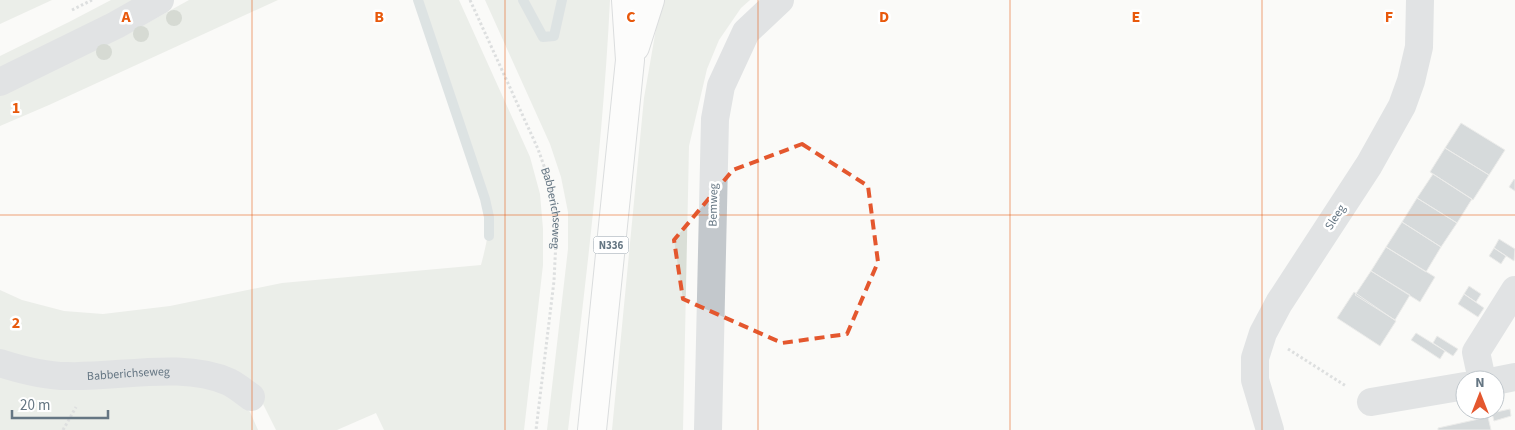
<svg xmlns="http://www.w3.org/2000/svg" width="1515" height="430" font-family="'Source Sans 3',sans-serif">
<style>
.green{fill:#dadfd7}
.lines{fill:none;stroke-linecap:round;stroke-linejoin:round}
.stream{stroke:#bbc7cb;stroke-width:10}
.building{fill:#aab3b9;stroke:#dcdcda}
.major-casing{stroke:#b5babe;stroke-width:30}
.path{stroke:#bbbfc2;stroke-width:3;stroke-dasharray:2.5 2.5;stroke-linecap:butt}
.minor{stroke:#c3c8cc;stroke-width:28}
.major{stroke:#fff;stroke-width:28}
.tree{fill:#aab4a7}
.marked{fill:none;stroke:#e4572e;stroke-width:4;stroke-dasharray:10 6;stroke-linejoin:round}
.grid{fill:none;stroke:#e8590c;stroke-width:1;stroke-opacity:0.55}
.labels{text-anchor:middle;stroke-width:5;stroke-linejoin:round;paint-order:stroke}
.shield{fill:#fff;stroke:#939fa8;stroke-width:1}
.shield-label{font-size:11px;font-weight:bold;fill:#657683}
.street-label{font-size:12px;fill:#657683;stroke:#fff}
.grid-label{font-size:16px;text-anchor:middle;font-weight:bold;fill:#e8590c;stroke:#fff;stroke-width:5;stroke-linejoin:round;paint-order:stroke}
</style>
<rect width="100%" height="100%" fill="#fafaf8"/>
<path class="green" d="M0 0H52L0 24Z
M111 0H145L0 69V56L69 22Z
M189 0H278L49 105 0 126V93L124 36Z
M418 0H459L530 157 540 194 543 229V265L524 430H384L376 413 337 430H276L260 398 107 370 0 356V290L22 300 64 311 103 314 170 306 282 283 481 265C488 238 491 227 485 199Z
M485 0H610C603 144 585 287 568 430H547L568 249V212L561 177 550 144Z
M661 0H750L741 8 719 40 707 69 689 146 683 430H612L644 98Z
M0 372 194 383 232 395 250 412 258 430H0Z"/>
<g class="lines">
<path class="stream" d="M418 0 485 199 489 217V236
M523 0 543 37 554 36 562 0"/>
</g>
<path class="building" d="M1461 123 1505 150 1489 175 1445 148Z
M1445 148 1489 175 1473 200 1430 172Z
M1433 174 1472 199 1457 223 1417 198Z
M1514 179 1515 180V191L1509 187Z
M1417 198 1457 223 1441 247 1402 222Z
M1402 222 1441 247 1426 272 1386 247Z
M1499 239 1515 249 1514 261 1494 248Z
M1386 247 1435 277 1420 302 1371 271Z
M1494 248 1506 256 1501 264 1489 256Z
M1371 271 1410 295 1395 320 1355 295Z
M1469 286 1481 294 1476 302 1464 294Z
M1354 292 1396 321 1380 346 1337 318Z
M1464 294 1484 308 1478 317 1458 304Z
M1416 333 1445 351 1440 359 1411 340Z
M1437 336 1458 349 1453 356 1433 343Z
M1510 409 1511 416 1494 421 1492 413Z
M1488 417 1491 430H1438V428Z"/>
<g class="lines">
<g class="major-casing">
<path id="major" d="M635 47 650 0
M592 430 630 60 626 0"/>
</g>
<g class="path">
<path id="s1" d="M470 0 538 149 550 183 557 219 554 281 536 430"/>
<path d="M72 10 92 0"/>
<path d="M1288 349 1346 386"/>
<path d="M63 430 76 407"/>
</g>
<g class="minor">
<path d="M0 82 116 25 160 0"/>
<path id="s2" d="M0 363C22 370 44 376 67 376 118 378 182 361 229 382 237 386 244 392 251 397"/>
<path d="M1482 380 1476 352 1515 290"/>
<path d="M1495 381 1515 377"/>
<path d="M1371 402 1465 386"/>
<path d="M708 430 715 119 721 86 746 32 780 0"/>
<path d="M1270 430 1255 380V358L1263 333 1279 303 1369 165 1402 106 1411 81 1419 47 1420 0"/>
</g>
<use href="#major" class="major"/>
</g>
<g class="tree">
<circle cx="174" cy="18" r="8"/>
<circle cx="141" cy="34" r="8"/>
<circle cx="104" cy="52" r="8"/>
</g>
<path d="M0 0H1515V430H0ZM802 144 868 186 878 262 847 334 782 343 683 299 674 240 733 170Z" fill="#fafaf8" fill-opacity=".55" fill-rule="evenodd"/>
<path class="marked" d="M802 144 868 186 878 262 847 334 782 343 683 299 674 240 733 170Z"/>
<path class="grid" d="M252 0V430M505 0V430M758 0V430M1010 0V430M1262 0V430M0 215H1515"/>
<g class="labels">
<rect class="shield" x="593.5" y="236.5" width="35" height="17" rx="4"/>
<g class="shield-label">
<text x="611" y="249">N336</text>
</g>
<g class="street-label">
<text transform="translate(713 205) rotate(-89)" y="4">Bemweg</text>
<text dy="4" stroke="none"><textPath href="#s1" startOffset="225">Babberichseweg</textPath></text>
<text transform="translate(1335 217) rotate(-57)" y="4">Sleeg</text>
<text dy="4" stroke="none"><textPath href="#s2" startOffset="130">Babberichseweg</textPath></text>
</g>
</g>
<g class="grid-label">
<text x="126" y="22">A</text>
<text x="379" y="22">B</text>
<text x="631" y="22">C</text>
<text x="884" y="22">D</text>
<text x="1136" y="22">E</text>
<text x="1389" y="22">F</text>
<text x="16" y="113">1</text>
<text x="16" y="328">2</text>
</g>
<g transform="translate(1480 395)"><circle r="24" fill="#ffffff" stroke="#c1c8cd"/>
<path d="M0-4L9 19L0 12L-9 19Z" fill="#e4572e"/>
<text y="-8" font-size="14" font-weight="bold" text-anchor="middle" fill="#657683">N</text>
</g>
<path d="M12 410v8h96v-8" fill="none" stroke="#657683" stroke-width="2.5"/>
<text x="20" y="410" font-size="15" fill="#657683" stroke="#ffffff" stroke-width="4" paint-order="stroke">20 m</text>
</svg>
